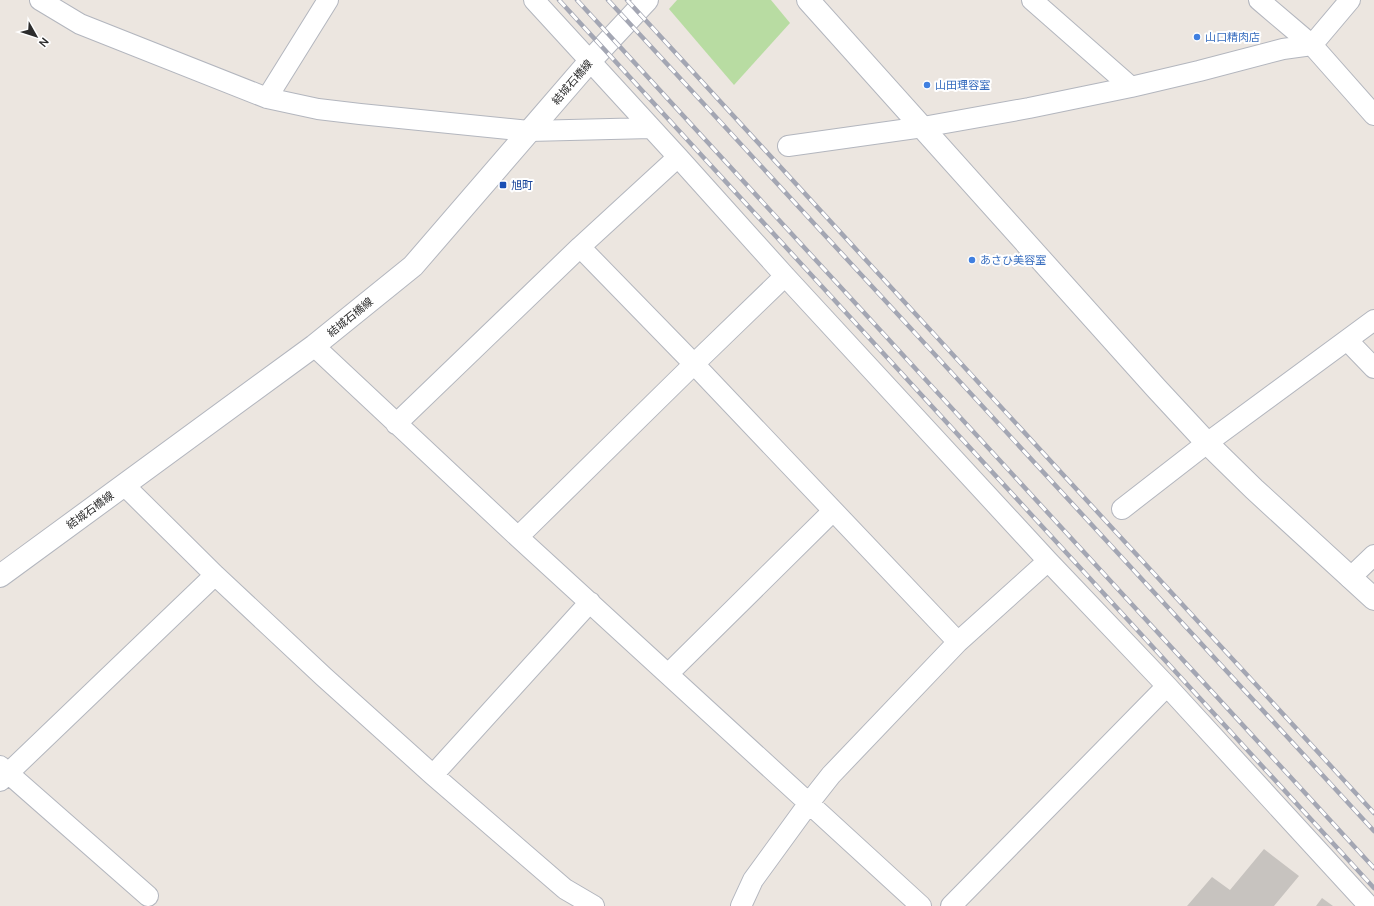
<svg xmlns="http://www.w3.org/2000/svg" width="1374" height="906" font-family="Manrope,'Noto Sans JP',sans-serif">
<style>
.green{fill:#b8dca2}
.building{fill:#c7c3bf}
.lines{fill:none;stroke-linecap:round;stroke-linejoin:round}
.minor-casing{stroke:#b3b6be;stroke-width:22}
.tertiary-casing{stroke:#b3b6be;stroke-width:24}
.secondary-casing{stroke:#b3b6be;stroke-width:24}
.minor{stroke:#fff;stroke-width:20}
.tertiary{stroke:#fff;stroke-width:22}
.secondary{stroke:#fff;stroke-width:22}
.rail-casing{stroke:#a3a6b3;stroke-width:4.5}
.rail{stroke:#fff;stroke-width:3;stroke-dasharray:9;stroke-linecap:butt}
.shop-dot{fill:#3f7fe0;stroke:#fff;stroke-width:1.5}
.transit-dot{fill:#1a4fb4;stroke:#fff;stroke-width:1.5}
.labels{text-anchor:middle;stroke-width:4;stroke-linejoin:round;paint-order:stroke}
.shop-label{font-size:11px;fill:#366cbe;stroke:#fff;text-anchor:start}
.street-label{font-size:11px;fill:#2c2c2c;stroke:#fff}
.transit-label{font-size:11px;fill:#164399;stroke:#fff;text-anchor:start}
</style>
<rect width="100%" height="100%" fill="#ece6e0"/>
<path class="green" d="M677 0H771L790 23 734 85 669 9Z"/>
<path class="building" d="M1264 849 1299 876 1274 906H1187L1212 877 1230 890Z
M1322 898 1333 906H1316Z"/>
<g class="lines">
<g class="minor-casing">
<path id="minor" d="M40 0 80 24 267 98 318 109 360 114 529 131 651 128
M534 0 678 157 785 276 1048 561 1167 686 1369 906
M1032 0 1131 87
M1259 0 1312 45 1374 115
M267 98 328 0
M788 146 923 127 1029 108 1131 87 1199 71 1283 49 1312 45 1350 0
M580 247 694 364 958 642
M1347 340 1374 368
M314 346 518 537 921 906
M396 424 580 247 678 157
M124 485 215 575 324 677 433 775 565 889 594 906
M1122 509 1207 443 1374 320
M518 537 694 364 785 276
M1350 578 1374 555
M668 674 833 511
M0 766 148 896
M433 775 590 602
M0 781 215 575
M741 906 753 880 809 803 831 775 958 642 1048 561
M951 906 1167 686"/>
</g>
<g class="tertiary-casing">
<path id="tertiary" d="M808 0 1156 388 1207 443 1254 489 1374 599"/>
</g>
<g class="secondary-casing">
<path id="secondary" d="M0 576 314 346 413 266 590 61 647 0"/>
</g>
<use href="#minor" class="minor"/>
<use href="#tertiary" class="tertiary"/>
<use href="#secondary" class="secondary"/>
<g class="rail-casing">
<path id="rail" d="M559 0 1374 888
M577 0 1374 868
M608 0 1374 831
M627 0 1374 813"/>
</g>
<use href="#rail" class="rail"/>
</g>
<g class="shop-dot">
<circle cx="1197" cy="37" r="4"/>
<circle cx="927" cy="85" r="4"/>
<circle cx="972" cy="260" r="4"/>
</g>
<rect class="transit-dot" x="499" y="181" width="8" height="8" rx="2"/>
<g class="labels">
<g class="shop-label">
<text x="1205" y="41">山口精肉店</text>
<text x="935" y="89">山田理容室</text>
<text x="980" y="264">あさひ美容室</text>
</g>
<g class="street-label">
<text transform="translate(572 82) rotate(-49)" y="4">結城石橋線</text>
<text transform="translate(350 317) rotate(-39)" y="4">結城石橋線</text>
<text transform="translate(90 510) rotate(-36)" y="4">結城石橋線</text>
</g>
<g class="transit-label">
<text x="511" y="189">旭町</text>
</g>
</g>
<g transform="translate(36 36) rotate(129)" stroke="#ffffff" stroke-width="3" paint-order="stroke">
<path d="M0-3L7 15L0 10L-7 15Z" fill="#2c2c2c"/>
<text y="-6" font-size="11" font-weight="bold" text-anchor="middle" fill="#2c2c2c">N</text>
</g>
</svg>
